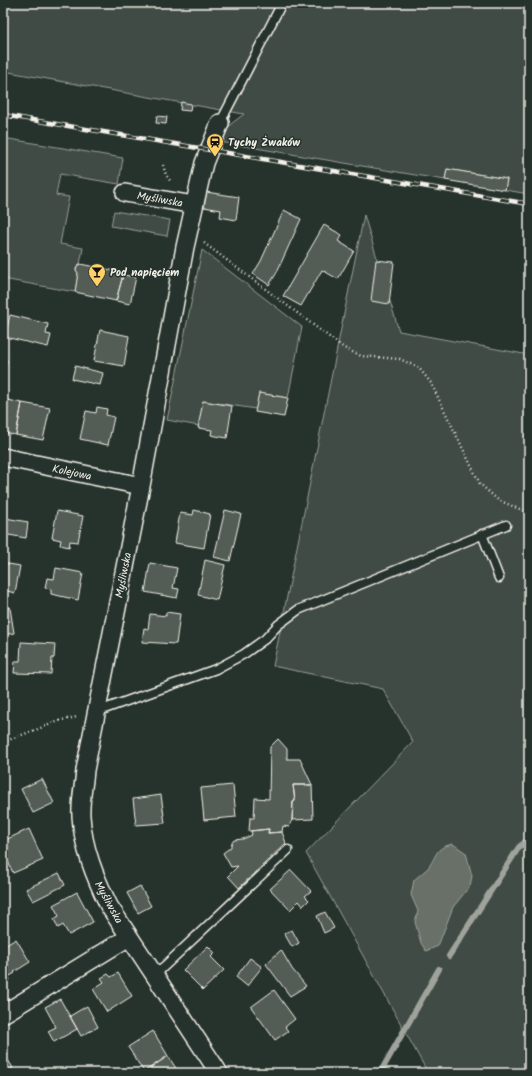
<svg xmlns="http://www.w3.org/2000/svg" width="532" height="1076" font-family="Kalam,sans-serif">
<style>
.green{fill:#414b45;stroke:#9a9e96}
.water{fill:#676f68;stroke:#9fa39b}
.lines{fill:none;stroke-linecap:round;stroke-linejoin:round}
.stream{stroke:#9fa39b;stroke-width:6}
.building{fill:#525c55;stroke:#f4f1e8}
.service-casing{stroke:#f4f1e8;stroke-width:11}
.minor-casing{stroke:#f4f1e8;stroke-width:20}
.path{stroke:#f4f1e8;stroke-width:2.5;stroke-dasharray:1 3;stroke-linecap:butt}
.service{stroke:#26332d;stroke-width:8}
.minor{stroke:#26332d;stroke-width:17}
.rail-casing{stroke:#f4f1e8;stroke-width:4.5}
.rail{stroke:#26332d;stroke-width:3;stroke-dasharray:9;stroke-linecap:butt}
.labels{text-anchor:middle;stroke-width:3;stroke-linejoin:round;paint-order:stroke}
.poi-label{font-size:11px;font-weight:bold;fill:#f4f1e8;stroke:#26332d;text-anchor:start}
.street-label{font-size:11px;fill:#f4f1e8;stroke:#26332d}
</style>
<rect width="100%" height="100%" fill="#26332d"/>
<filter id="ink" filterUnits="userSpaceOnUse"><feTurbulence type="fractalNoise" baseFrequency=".025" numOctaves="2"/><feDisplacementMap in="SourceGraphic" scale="8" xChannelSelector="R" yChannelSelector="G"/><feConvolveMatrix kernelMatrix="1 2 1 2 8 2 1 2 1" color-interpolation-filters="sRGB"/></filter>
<g filter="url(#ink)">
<path class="green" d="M3 3H529V194L505 190 507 179 447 169 445 180 220 142 231 124 244 114 3 71Z
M3 138 123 158 119 184 60 174 56 195 69 197 60 244 83 248 80 264 77 266 76 270 78 273 75 292 3 279Z
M114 211 170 220 167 236 111 226Z
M364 215 399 331 529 355V1073H428L306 853 413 742 383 689 273 666Z
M202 250 302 327 288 398 259 393 256 409 203 401 199 426 167 420Z"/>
<path class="water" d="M453 844 466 853 472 876 470 886 453 907 438 946 426 951 421 943 415 922 418 911 411 895 414 880C418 876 423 873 427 869 438 856 433 848 453 844Z"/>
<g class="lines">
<path class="stream" d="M449 956 519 847 529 839
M380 1073 439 969"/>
</g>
<path class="building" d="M181 102 191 104 190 111 180 110Z
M157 116 167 117 166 124 156 123Z
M447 169 507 179 505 190 445 180Z
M206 192 239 197 236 220 220 217 221 210 204 207Z
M284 210 301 219 276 274 269 285 253 274 261 261Z
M324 225 342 235 338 241 354 251 338 279 322 270 301 306 283 296Z
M376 260 394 262 389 304 371 301Z
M80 264 121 272 123 275 116 301 75 292 78 273 76 270 77 266Z
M123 275 136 277 130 304 116 301Z
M10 315 48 324 46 334 51 335 48 347 5 337Z
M100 330 129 336 124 366 94 361Z
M3 359 7 360 4 377H3Z
M75 366 103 373 100 385 72 379Z
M259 393 288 398 284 417 255 412Z
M3 399 22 403 16 435 3 433Z
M203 401 232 406 227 438 211 435 212 430 198 428Z
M22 403 50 408 43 440 16 435Z
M97 407 107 409 106 415 114 417 108 445 80 439 86 411 96 413Z
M194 510 210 514 204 548 175 543 180 513 193 515Z
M225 510 241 514 230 561 214 557Z
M57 511 83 516 78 542 70 541 69 547 60 545 61 540 52 538Z
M5 518 28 522 26 538 3 534Z
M205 560 225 565 217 600 198 595Z
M3 563 20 566 15 593 3 590Z
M150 563 177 568 173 588 179 589 177 598 145 592Z
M56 568 83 573 78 600 51 594V589L45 588 47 578 54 579Z
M3 607 10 608 14 633 3 635Z
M166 612 180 614 176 644 142 642 144 628 148 629 150 614 166 616Z
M21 642 55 644 54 658H52L51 674 14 673 15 661H20Z
M278 739 287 749V759H300L312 785H293L295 801 293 802 292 820 289 827 283 826 282 832 268 833 269 829 249 831 250 818H254L255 798 269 799 270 747Z
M42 779 54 803 33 813 21 789Z
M233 785 236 817 204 820 201 788Z
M293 785H312L313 819 292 820 293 802 295 801Z
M161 795 165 823 136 825 133 799Z
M29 829 43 860 13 873 3 850V841Z
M269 829 268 833 282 832 286 843 239 888 228 876 238 866 231 867 223 853 231 847V844L234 840 243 839 252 835 251 831Z
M291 870 311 891 305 896 309 900 303 906 299 901 290 910 270 889Z
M59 873 65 885 33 901 26 889Z
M140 886 151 906 138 913 127 893Z
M77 892 93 922 69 935 63 925 58 928 54 919 59 916 53 905Z
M325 912 334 928 324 933 317 916Z
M292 930 299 943 292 947 284 933Z
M16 939 30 962 14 972 15 973 8 977 10 980 3 984V947Z
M208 946 215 953 211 957 224 970 203 990 183 970Z
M281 950 292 969 306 986 290 996 266 964Z
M250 958 262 967 247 986 236 977Z
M118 973 132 996 107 1012 93 989 104 982 101 978 108 974 111 977Z
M274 990 295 1019 285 1027 288 1031 275 1040 251 1007Z
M60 999 77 1029 54 1042 48 1031 56 1027 45 1007Z
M87 1006 98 1027 81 1036 70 1016Z
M153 1031 168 1056 144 1072 128 1047Z
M3 1052 13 1068 4 1073H3Z
M168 1056 179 1073H145L144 1072Z"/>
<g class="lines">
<g class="service-casing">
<path id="service" d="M220 123 282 3
M482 534 499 578
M96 712 216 669 244 654 265 639 278 625 298 610 506 525
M155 975 288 850"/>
</g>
<g class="minor-casing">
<path id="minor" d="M125 193 194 205
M3 457 141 486
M3 1014 129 937
M219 1073 109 906C95 877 83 848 81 816 80 801 84 785 85 770L141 486 185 247 204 163 220 123"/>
</g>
<path class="path" d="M163 165 166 175 171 182
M204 243 344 348 361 356 400 359 419 368 431 383 480 484 498 500 522 510 529 517
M3 742 62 720 77 717"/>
<use href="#service" class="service"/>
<use href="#minor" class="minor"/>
<g class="rail-casing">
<path id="rail" d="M3 115 529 204"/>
</g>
<use href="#rail" class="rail"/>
</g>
</g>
<defs>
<g id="station-pin" transform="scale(0.9)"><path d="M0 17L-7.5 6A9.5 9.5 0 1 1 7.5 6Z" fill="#ffd166" stroke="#26332d"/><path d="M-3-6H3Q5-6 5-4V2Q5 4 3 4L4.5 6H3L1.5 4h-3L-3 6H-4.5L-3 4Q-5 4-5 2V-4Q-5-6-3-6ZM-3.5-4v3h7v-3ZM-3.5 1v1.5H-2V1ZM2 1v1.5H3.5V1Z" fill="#111"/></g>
<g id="bar-pin" transform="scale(0.9)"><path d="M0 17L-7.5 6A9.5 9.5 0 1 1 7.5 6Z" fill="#ffd166" stroke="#26332d"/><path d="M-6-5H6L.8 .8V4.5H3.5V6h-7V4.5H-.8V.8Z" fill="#111"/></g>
</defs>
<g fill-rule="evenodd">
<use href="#station-pin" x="215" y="142"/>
<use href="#bar-pin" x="97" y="272"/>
</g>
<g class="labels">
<g class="poi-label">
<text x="228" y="146">Tychy Żwaków</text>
<text x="110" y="276">Pod napięciem</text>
</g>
<g class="street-label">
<text transform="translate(160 199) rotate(10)" y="4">Myśliwska</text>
<text transform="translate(72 472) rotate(12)" y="4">Kolejowa</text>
<text transform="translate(123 575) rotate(-79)" y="4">Myśliwska</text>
<text transform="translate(109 902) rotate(61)" y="4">Myśliwska</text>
</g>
</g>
<rect width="532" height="1076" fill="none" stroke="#26332d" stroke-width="16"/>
<rect x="8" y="8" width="516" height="1060" fill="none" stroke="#f4f1e8" stroke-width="1.5" filter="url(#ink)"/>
</svg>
